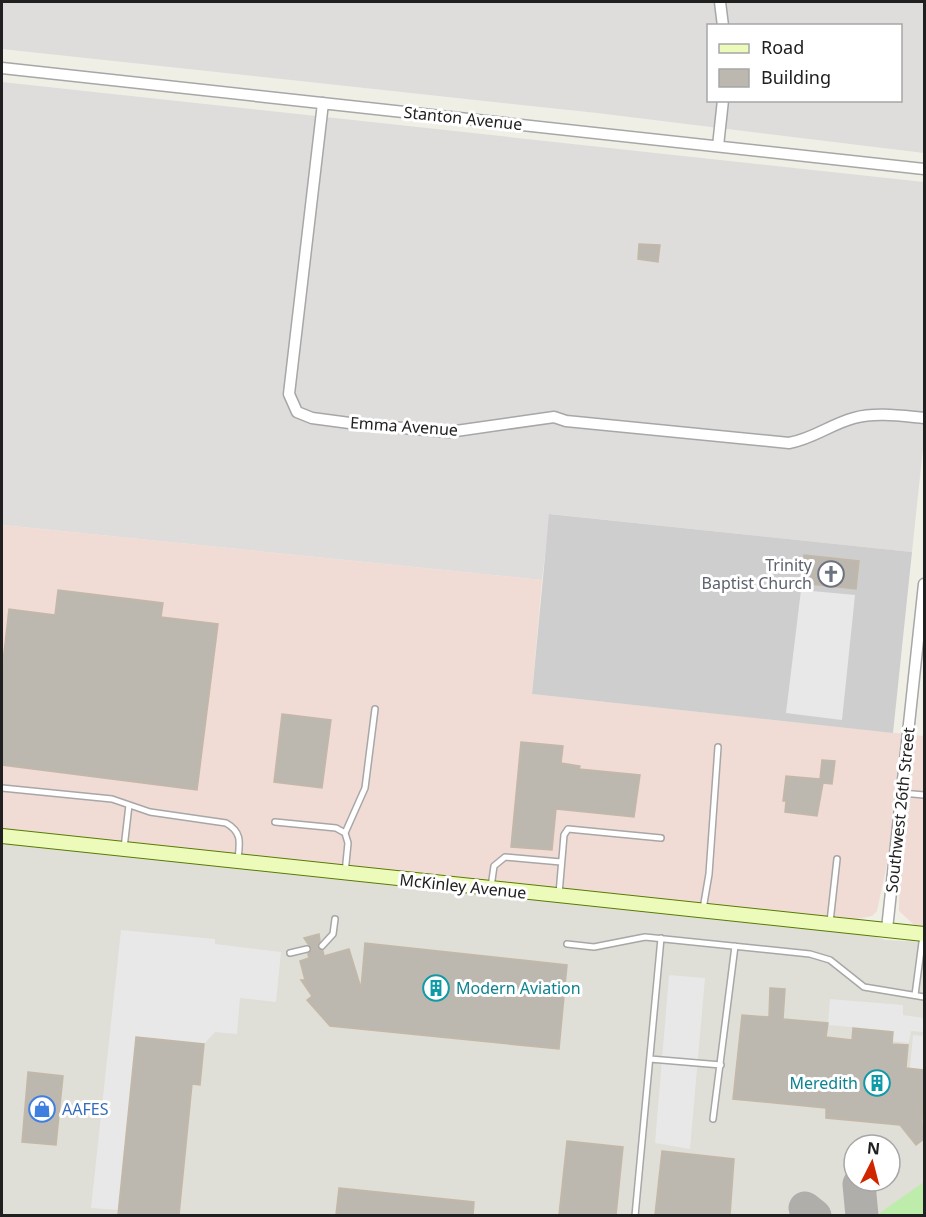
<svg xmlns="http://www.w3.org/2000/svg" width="926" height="1217" font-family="'Noto Sans',sans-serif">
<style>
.residential{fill:#dedddc;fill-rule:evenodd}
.commercial{fill:#f1dbd5}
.religious{fill:#cecece}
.airport{fill:#dfded7;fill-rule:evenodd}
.grass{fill:#beecab}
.parking{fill:#e8e8e8}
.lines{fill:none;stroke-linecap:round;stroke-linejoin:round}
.taxiway{stroke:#afaeaa;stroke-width:33}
.building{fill:#bdb8af;stroke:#c3b8a7;stroke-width:1.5}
.service-casing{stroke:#a7a7a7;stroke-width:8}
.minor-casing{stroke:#a7a7a7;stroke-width:13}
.secondary-casing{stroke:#587b02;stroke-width:16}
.service{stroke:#fff;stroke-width:5}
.minor{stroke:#fff;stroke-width:10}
.secondary{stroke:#ecfbb9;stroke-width:14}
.labels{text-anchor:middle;stroke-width:6;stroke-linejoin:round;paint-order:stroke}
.street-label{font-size:16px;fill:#202020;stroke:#fff}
.worship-label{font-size:16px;fill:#5b616d;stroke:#fff;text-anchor:end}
.culture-label{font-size:16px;fill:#0d838f;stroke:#fff;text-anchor:start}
.shop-label{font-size:16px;fill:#366cbe;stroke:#fff;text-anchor:start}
</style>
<rect width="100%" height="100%" fill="#f0efe6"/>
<path class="residential" d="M2 2H924V153L597 113 2 49ZM708 26H900V100H708Z
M2 82 924 182V439L912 552 550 514 542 580 2 525Z"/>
<path class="commercial" d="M2 525 542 580 532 694 924 736V934L899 911 901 798 877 911 872 916 830 924 2 836Z"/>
<path class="religious" d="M549 514 912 552 893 733 532 694Z"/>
<path class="airport" d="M2 836 830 924 886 940 924 942V1215L2 1216ZM854 1145H890V1181H854Z"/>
<path class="grass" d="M924 1182V1215H878L881 1212Z"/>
<path class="parking" d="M801 590 855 595 842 720 786 713Z
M121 930 215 939V944L281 952 276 1002 240 998 237 1034 215 1032 204 1044 136 1037 119 1210 91 1208Z
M669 975 705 978 690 1149 655 1143Z
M830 999 903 1005V1015L924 1018V1070L910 1068 913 1035 922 1036 923 1032 911 1031 909 1043 892 1041 893 1031 828 1025Z"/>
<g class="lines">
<path class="taxiway" d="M859 1184 862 1216
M805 1208 815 1216"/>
</g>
<path class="building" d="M639 244 660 245 658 262 638 259Z
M804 555 859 561 856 589 801 583Z
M58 590 163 603 161 617 218 624 197 790 2 765V670L9 609 55 615Z
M282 714 331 720 322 788 274 782Z
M521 742 563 746 561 763 580 766 579 769 640 775 634 817 556 809 552 850 511 847Z
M822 760 835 761 832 784 823 783 817 816 785 812 786 801H783L786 776 820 779Z
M319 934 320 941 317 947 323 951 324 956 349 949 361 988 365 943 567 965 559 1049 330 1026 307 1000 312 996 301 980H305L300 961 309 958 308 954 312 950 304 938Z
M770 988 785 989 783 1019 828 1023 826 1037 852 1040 853 1028 893 1032 892 1044 908 1045 906 1068 924 1070 922 1123 924 1139 916 1145 900 1125 826 1118V1108L733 1099 742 1015 769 1017Z
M136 1037 204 1044 200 1085 192 1084 179 1215H118Z
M28 1072 63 1076 56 1145 22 1142Z
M567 1141 623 1147 616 1215H559Z
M662 1151 734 1159 730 1215H655Z
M339 1188 474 1202 473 1215H336Z"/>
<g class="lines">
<g class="service-casing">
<path id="service" d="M2 788 112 799 150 812 226 823C242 832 240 842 238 859
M902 793 924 795
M275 822 336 828 345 833 348 843 345 873
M345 833 365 788 375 709
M124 848 129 805
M491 887 494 866 505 857 561 862
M559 894 564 835 568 829 661 838
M703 909 709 874 718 747
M830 922 837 859
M567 944 594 947 645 937 810 954 830 960 864 987 924 997
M322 946 333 934 335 919
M290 953 307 949
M915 995 923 935
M650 1059 721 1065
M713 1119 735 946
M635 1216 661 938"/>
</g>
<g class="minor-casing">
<path id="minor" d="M720 2 723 26
M2 68 924 169
M323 103 289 394 297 412 312 418 357 424 449 432 554 417 566 421 789 443C813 439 831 424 854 418 876 412 902 416 924 418
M718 146 723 100
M887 929 924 584"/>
</g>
<g class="secondary-casing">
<path id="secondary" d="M2 836 924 934"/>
</g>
<use href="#service" class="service"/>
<use href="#minor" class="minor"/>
<use href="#secondary" class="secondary"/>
</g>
<defs>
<g id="church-ring" transform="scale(1.35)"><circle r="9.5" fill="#fff" stroke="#6b7280" stroke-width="1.5"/><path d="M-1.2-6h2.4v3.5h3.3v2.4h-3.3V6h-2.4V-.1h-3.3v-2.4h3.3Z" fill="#6b7280"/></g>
<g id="building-ring" transform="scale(1.35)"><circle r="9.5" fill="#fff" stroke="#0f9aa8" stroke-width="1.5"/><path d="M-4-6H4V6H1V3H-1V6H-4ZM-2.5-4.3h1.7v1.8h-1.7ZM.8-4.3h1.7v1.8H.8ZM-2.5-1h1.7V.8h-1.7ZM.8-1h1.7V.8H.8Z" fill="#0f9aa8"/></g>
<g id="shop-ring" transform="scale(1.35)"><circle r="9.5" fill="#fff" stroke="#3f7fe0" stroke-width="1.5"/><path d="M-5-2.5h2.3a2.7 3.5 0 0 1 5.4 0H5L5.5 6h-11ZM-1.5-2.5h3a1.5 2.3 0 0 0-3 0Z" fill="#3f7fe0"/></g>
</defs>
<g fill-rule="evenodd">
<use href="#church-ring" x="831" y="574"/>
<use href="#building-ring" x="436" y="988"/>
<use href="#building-ring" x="877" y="1083"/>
<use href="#shop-ring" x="42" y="1109"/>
</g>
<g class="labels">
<g class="street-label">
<text transform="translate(463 118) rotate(6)" y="6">Stanton Avenue</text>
<text transform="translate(404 426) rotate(4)" y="6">Emma Avenue</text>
<text transform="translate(900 810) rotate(-84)" y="6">Southwest 26th Street</text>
<text transform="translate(463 886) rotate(6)" y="6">McKinley Avenue</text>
</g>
<g class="worship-label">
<text x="812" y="571">Trinity<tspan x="812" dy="18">Baptist Church</tspan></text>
</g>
<g class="culture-label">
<text x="456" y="994">Modern Aviation</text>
<text x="858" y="1089" text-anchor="end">Meredith</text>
</g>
<g class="shop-label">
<text x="62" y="1115">AAFES</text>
</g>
</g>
<rect width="926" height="1217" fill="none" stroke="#202020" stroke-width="6"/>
<rect x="707" y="24" width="195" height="78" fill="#ffffff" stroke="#a6a6a6" stroke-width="1.5"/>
<rect x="719" y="44" width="30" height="9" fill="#ecfbb9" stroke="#a6a6a6" stroke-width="1.5"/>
<text x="761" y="54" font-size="18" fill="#202020">Road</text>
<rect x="719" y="69" width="30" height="18" fill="#bdb8af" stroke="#a6a6a6" stroke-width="1.5"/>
<text x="761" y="84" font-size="18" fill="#202020">Building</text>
<g transform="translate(872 1163) rotate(6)"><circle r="28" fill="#ffffff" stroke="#a6a6a6" stroke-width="1.5"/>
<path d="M0-4.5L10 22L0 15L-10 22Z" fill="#cf2600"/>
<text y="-9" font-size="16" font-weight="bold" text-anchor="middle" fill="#202020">N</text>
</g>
</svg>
